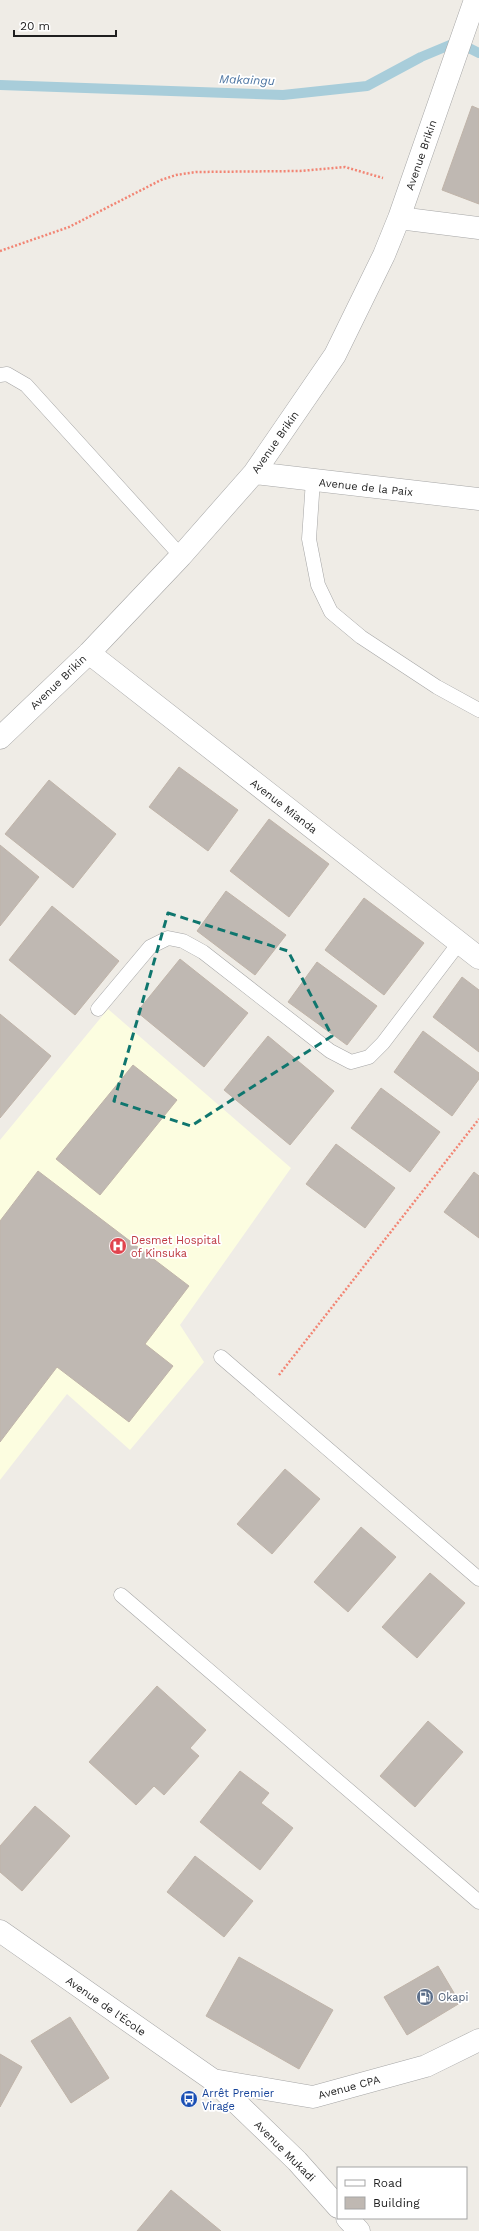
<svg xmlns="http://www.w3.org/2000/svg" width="479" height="2231" font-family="'Work Sans',sans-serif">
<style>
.education{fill:#fcfde0}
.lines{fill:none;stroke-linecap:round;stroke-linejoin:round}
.stream{stroke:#a8cdda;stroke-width:10}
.building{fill:#bfb8b2;stroke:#c0b4a9}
.service-casing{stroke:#a6a6a6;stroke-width:15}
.minor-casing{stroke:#a6a6a6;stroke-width:23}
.tertiary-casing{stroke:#a6a6a6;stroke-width:23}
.path{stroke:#f28574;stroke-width:2.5;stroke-dasharray:2 2;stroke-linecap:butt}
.service{stroke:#fff;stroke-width:14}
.minor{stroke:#fff;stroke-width:22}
.tertiary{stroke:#fff;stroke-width:22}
.marked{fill:none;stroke:#0f766e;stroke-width:3;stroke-dasharray:8 5;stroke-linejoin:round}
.labels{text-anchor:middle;stroke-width:3.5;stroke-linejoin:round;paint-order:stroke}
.street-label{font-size:11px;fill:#1f1f1f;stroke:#fff}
.health-label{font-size:11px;fill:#be3a42;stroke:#fff;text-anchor:start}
.service-label{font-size:11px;fill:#4e5e75;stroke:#fff;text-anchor:start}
.transit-label{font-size:11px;fill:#164399;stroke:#fff;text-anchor:start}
.water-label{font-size:12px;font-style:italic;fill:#4d75a2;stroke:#fff}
</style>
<rect width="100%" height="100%" fill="#efece6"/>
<path class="education" d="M108 1009 291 1168 180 1325 204 1362 130 1450 67 1394 0 1480V1140Z"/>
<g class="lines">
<path class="stream" d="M0 85 283 95 367 86 421 57 457 42 479 53"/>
</g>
<path class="building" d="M472 106 479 109V204L442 190Z
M179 767 238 810 208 851 149 807Z
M49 780 116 834 73 888 5 834Z
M269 819 329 864 289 917 230 871Z
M0 845 39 877 0 926Z
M226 891 286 935 255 975 197 931Z
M364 898 424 943 384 995 325 950Z
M52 906 119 961 75 1015 9 960Z
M180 959 248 1013 204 1067 137 1012Z
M317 962 377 1006 347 1045 288 1002Z
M462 977 479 990V1052L433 1017Z
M0 1014 51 1056 0 1118Z
M423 1031 479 1073V1079L452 1116 394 1072Z
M268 1036 334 1091 290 1145 224 1090Z
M133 1065 177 1100 100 1195 56 1159Z
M381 1088 440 1132 410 1172 351 1128Z
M336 1144 395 1188 365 1228 306 1184Z
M38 1171 189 1286 145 1344 173 1366 129 1422 57 1367 0 1442V1221Z
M474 1172 479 1176V1238L444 1212Z
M285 1469 320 1499 272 1554 237 1524Z
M361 1527 396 1557 348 1612 314 1582Z
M430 1573 465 1603 417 1658 382 1627Z
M157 1686 206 1730 190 1748 199 1756 164 1795 154 1786 136 1805 89 1762Z
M428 1721 463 1752 415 1807 380 1776Z
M240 1771 269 1793 261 1803 293 1828 260 1870 200 1822Z
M35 1806 70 1836 22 1891 0 1872V1846Z
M195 1856 253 1901 224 1937 167 1892Z
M239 1957 333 2010 299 2069 206 2016Z
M438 1966 460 2003 407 2035 384 1997Z
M70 2017 109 2078 71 2103 31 2041Z
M0 2054 22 2067 0 2107Z
M171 2190 221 2231H137Z"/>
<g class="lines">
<g class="service-casing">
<path id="service" d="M0 375 7 374 26 385 181 556
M313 480 309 539 318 585 331 612 361 637 437 687 479 710
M98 1009 150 947 168 938 183 941 203 952 330 1051 351 1062 369 1057 383 1043 459 943
M221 1357 479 1579
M121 1595 479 1902"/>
</g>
<g class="minor-casing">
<path id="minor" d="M399 218 479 228
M254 473 479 499
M89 653 479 958
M0 738 89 653 181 556 254 473 335 355 384 255 399 218 475 0
M213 2080 297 2161 338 2207
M347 2218 359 2231"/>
</g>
<g class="tertiary-casing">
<path id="tertiary" d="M0 1931 213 2080 313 2097 426 2066 479 2040"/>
</g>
<path class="path" d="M0 251 69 227 161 180 176 175 196 172 300 171 345 167 383 178
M279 1375 479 1119"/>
<use href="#service" class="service"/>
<use href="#minor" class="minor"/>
<use href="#tertiary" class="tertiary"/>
</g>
<path class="marked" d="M168 913 288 951 332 1036 191 1126 114 1101Z"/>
<defs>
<g id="hospital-disc" transform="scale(0.9)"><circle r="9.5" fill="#e0444e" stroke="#fff"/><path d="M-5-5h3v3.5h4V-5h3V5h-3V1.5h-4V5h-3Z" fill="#fff"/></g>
<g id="fuel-disc" transform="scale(0.9)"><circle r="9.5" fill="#5c6f8a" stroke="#fff"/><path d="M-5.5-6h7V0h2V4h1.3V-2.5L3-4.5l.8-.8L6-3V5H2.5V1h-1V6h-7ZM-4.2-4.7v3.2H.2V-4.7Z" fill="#fff"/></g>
<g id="bus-disc" transform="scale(0.9)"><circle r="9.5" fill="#1a4fb4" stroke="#fff"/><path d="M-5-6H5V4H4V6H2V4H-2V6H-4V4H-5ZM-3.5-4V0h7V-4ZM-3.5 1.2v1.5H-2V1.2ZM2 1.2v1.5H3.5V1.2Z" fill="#fff"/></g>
</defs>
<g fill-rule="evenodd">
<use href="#hospital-disc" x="118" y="1246"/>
<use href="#fuel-disc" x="425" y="1997"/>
<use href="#bus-disc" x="189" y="2099"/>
</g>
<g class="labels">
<g class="street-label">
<text transform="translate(421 155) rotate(-71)" y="4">Avenue Brikin</text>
<text transform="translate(275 442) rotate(-55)" y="4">Avenue Brikin</text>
<text transform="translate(366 487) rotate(6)" y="4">Avenue de la Paix</text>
<text transform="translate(58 682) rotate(-44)" y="4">Avenue Brikin</text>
<text transform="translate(284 806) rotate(38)" y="4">Avenue Mianda</text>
<text transform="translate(106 2006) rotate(35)" y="4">Avenue de l'École</text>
<text transform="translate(349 2087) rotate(-15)" y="4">Avenue CPA</text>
<text transform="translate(285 2151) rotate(45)" y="4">Avenue Mukadi</text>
</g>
<g class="health-label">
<text x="131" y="1244">Desmet Hospital<tspan x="131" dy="13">of Kinsuka</tspan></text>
</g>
<g class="service-label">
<text x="438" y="2001">Okapi</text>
</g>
<g class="transit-label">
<text x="202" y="2097">Arrêt Premier<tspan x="202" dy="13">Virage</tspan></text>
</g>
<g class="water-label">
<text transform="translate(247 80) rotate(2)" y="4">Makaingu</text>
</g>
</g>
<rect x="337" y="2167" width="130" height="52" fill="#ffffff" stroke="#a5a5a5"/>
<rect x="345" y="2180" width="20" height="6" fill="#ffffff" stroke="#a5a5a5"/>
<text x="373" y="2187" font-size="12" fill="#1f1f1f">Road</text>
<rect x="345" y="2197" width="20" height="12" fill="#bfb8b2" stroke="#a5a5a5"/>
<text x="373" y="2207" font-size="12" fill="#1f1f1f">Building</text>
<path d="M14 30v6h102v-6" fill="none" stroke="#1f1f1f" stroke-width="2"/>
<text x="20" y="30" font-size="12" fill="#1f1f1f" stroke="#ffffff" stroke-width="3" paint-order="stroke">20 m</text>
</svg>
